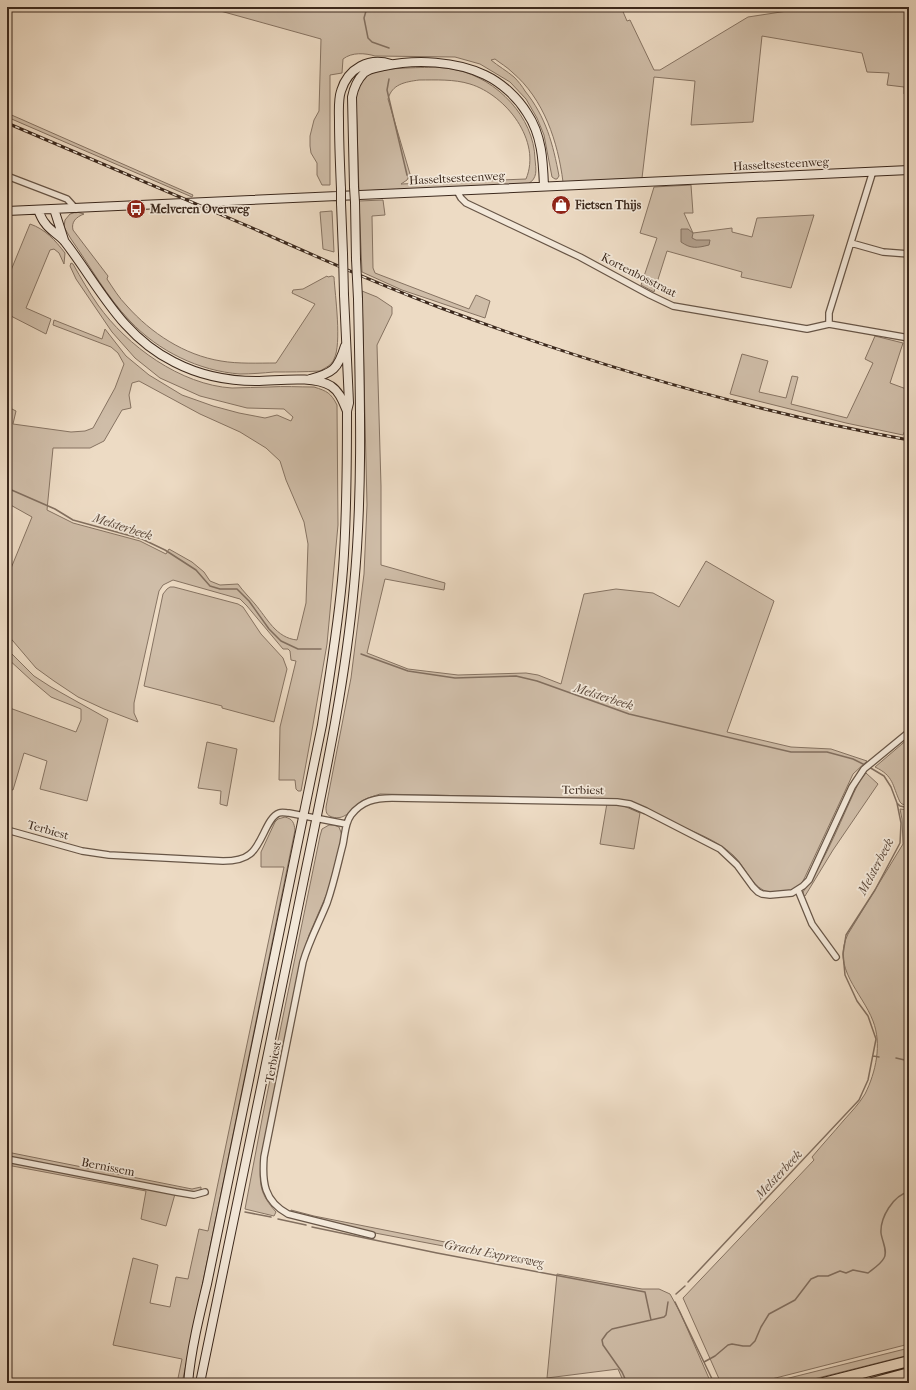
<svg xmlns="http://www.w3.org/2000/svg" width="916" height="1390" font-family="'IM FELL French Canon',serif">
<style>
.green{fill:#cfbda8;stroke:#867362;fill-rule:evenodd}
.water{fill:#b19e8b;stroke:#826f5f}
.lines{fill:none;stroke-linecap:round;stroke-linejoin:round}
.stream{stroke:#826f5f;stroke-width:1.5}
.street-casing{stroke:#685647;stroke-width:8}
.secondary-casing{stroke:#3c291d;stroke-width:10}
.highway-casing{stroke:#3c291d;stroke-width:12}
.street{stroke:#f3e8d9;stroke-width:5.5}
.secondary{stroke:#f3e8d9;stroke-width:8}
.highway{stroke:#eddbc4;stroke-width:10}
.rail-casing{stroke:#3c291d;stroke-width:3}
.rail{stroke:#f3e8d9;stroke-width:1.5;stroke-dasharray:4.5;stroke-linecap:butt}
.secondary-bridge-casing{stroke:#3c291d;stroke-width:10;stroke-linecap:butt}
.secondary-bridge{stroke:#f3e8d9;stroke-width:8}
.labels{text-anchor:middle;stroke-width:3.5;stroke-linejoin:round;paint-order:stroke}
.street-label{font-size:12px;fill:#3c291d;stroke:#f3e8d9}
.poi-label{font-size:12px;font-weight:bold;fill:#3c291d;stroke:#f3e8d9;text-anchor:start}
.water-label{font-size:13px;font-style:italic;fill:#5f4c3e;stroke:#f3e8d9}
</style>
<rect width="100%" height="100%" fill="#eddbc4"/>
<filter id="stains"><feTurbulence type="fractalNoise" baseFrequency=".005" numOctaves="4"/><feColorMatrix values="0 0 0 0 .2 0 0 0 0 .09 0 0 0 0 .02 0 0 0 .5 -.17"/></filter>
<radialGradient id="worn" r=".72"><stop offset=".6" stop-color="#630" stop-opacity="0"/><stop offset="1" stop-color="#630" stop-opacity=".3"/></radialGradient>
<path class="green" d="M206 7H621L627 21 630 20 654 70H660L748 17 807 8V7H909V95L904 94V87L887 85 889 73 867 72 862 53 762 36 753 122 691 125 695 81 654 77 642 178 563 182C558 142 544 99 512 72 507 67 500 63 495 59L491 60C498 66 507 71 514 77 518 81 522 86 525 91 546 117 553 144 559 176L557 179H555L552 177 544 135 537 118 526 99 510 82 480 64 455 57 375 56C365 53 352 52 343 59L342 73 330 75V185H322L317 175V163L311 153 310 146V136L314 120 319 111 321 39Z
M435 67C442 68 450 68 457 70 497 79 534 117 535 159 536 170 538 178 528 184L359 191 356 97C358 88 361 81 368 75 378 67 421 68 435 67ZM419 80C436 80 454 79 470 84 506 95 542 141 526 179L401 184 407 180 410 174 388 99C392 84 405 82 419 80Z
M7 113 193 195 192 197 7 117Z
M691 185 693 213H684L693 233 732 228V232L752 237 757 218 814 215 791 288 741 277 742 272 667 251 654 292 641 285 657 238 640 233 654 187Z
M383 200 385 215 372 216 373 268 375 273 469 309 476 295 490 301 485 318 402 290 362 272 359 201Z
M332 211 334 252 323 249 320 212Z
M77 212 84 214C76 217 71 222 73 230L108 276 107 279C113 288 119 298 127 306 151 333 184 355 221 361 238 364 258 363 276 363L315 304 292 293 293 290 303 289 327 276 328 277 332 276 334 277C335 295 342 344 334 359 332 365 325 368 320 371 304 372 289 372 274 372 263 373 251 374 240 374 199 371 158 351 130 321 107 297 90 266 71 239L64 227 65 220 70 214Z
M30 224C45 229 55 240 65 253L64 264 59 253 54 249 50 250 26 308 51 319 46 334 7 314V280Z
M71 263 73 264C81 278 89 292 98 305 127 346 181 385 232 388 244 388 257 387 269 387 284 386 299 387 314 387 327 391 331 393 337 405L338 525 327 644 310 742 301 791H298L296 789 295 780H279L280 727 296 661 291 660 290 651 288 649H283L247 606 240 599 173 580 163 585 159 591 134 703V713L138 722 104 709 78 697 54 681 36 668 7 634V578L32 517 7 503V416L10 408 16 411 13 424 71 432 85 431 93 428 115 388 124 364 118 353 111 347 53 325 54 320 102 339 105 329 126 356 149 375 182 395 213 406 239 413 265 418 277 415 291 421 293 417 284 409 247 408 200 396 160 378 135 358 112 332 76 279 70 266ZM139 381 200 414 240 432 266 448 280 461 286 480 304 522 308 544 306 603 297 640C276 638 267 618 255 604 249 597 243 591 238 584L220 585 210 581 204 572 192 562 169 549 166 554 140 541 73 523 47 510 53 448H90L104 441 122 410 131 408 129 395 132 383Z
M362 291 377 297 392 307V314L377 345 381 486V565L445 583 444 590 385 579 367 653 408 669 458 675 526 673 538 675 561 684 584 594 616 589 653 593 679 607 706 561 774 601 727 732 791 747 831 749 867 761 853 774 805 877C803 881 801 885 798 888 793 892 769 894 763 890 750 883 744 865 733 855 717 840 694 832 674 823 655 813 636 802 615 799L380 794C374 796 367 798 362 801 352 808 346 821 332 817 326 815 326 812 326 807L351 678 364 574 367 505Z
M875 336 903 343 890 383 909 390V421L903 435 846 423 730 394 742 354 768 361 759 392 786 398 792 376 798 377 791 404 847 418 873 363 865 359Z
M170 587H174L238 604 243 607 261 634 283 658 287 669 274 722 222 708V706L144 686 163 594 167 589Z
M7 649 34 676 51 687 108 719 87 801 40 789 47 761 24 753 13 790 7 789V707L76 732 81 720V709L51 697 32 681 7 658Z
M909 738V806L902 804 900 802C892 785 894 776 875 767Z
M207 742 237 749 227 806 220 804 221 791 198 788Z
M866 773 878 784 833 850 805 896H804L803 892C827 859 842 816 860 780Z
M607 803 619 804 640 813 634 849 600 844Z
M900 809 909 810V1344L756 1383H723L720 1381 683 1298 814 1160 812 1157C822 1145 833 1133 844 1120 851 1112 859 1104 865 1094 876 1072 882 1044 873 1021 862 992 831 968 848 934L903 844 902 819Z
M285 817C293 819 294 823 295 830L187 1360 182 1383H177L182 1359 113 1345 133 1258 158 1265 150 1303 170 1307 176 1277 188 1279 199 1229 208 1231 284 867H261V852L275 822 278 819Z
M329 825H334L339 827 342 835 331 884 309 935 301 961 261 1161C259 1185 260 1194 276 1212L274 1216 245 1209 263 1114 320 836 322 829Z
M7 1152 192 1189 201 1187V1189L197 1192H189L7 1157Z
M7 1161 175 1194 166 1226 141 1219 146 1191 7 1165Z
M291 1210 314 1216 460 1245 459 1249 354 1229 291 1212Z
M557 1274 642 1289H659L670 1294 680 1312 711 1383H624L618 1369 547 1378Z
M909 1348V1355L798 1383H769Z"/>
<path class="water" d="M681 229H688L693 233 692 238 696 240H710L709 245C697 248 691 249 681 242Z"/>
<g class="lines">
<path class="stream" d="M366 7V11L364 18 368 38 372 42 389 48
M389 79 387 90 407 175 411 180 417 184
M7 488 55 509 73 520 142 539 165 550 196 570 210 586 220 589H237L249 601 269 629 281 641 298 649H321
M361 654 408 671 455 678 516 676 537 681 629 714 791 752H827L853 759 865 765
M898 804 900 806 909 808
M873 1056 879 1057
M896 1058 909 1061
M245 1212 271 1217
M278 1219 306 1225
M312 1227 437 1253 645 1292 651 1320
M688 1282 859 1100 868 1080 876 1039 868 1016 857 1001 845 975 843 954 846 935 875 890 900 843 901 823 897 803 891 787 884 776 869 767
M676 1294 685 1286
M675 1302 714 1383
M704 1362 715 1356 728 1345 732 1344 743 1346H750L755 1341 761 1327 769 1314 795 1300 811 1279 818 1276H828L840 1271 846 1273 853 1270 868 1273C873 1269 881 1264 884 1258 888 1251 882 1241 881 1233 880 1218 893 1195 909 1192
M627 1383 622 1372 603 1345 602 1340 607 1333 612 1329 664 1317 666 1315 668 1302"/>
<g class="street-casing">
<path id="street" d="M7 176 67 199 76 209
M457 191 461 198 466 203 580 257 650 295 673 306 807 329 829 324 909 338
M851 243 883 252 909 254
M829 324V313L873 171
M7 830 82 851 109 855 223 861C232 861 243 860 250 854 262 845 267 817 279 813 282 812 286 813 289 813L346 824
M798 890 812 924 836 957
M7 1159 176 1192 194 1195 205 1192
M372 1235 288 1214C264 1201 262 1182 264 1157L303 962C309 941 319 923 327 903 334 883 338 863 343 844 345 834 345 823 351 815 362 801 375 798 392 798L617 802 630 804 646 811 720 849 737 865 753 887 758 892 762 894 770 895 792 893 803 886 809 880 852 787 864 769 909 732"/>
</g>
<g class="secondary-casing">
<path id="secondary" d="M354 187 352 97C354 87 357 80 364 73 370 68 377 68 384 66 416 59 456 61 485 75 502 83 518 98 527 113 542 135 543 161 544 186
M341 189C340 166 339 144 339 121 339 112 338 100 341 91 348 68 369 57 391 64
M355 202 356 259
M341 203 343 254
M54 209 64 240
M38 210C40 214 42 220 45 223 50 231 60 235 65 242 99 286 121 336 174 362 199 375 227 381 256 381 278 381 312 375 331 386 340 392 343 402 347 411
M7 211 909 170
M310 379C333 373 338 369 345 346
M188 1383C191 1350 199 1317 207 1284L322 725C330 673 339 622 343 569 347 516 347 464 347 411L349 403 344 295
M200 1383C232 1228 264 1073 296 918 318 808 344 698 354 586 363 491 360 394 358 299"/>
</g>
<g class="highway-casing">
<path id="highway" d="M823 1383 909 1361
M872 1383 909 1373"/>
</g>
<use href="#street" class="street"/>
<use href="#secondary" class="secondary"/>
<use href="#highway" class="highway"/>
<g class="rail-casing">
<path id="rail" d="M7 123C91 159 175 195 259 231 319 258 380 285 441 308 593 365 750 411 909 440"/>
</g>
<use href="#rail" class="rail"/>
<g class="secondary-bridge-casing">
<path id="secondary-bridge" d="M354 187 355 202
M341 189V203
M343 254 344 295
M356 259 358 299"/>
</g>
<use href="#secondary-bridge" class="secondary-bridge"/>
</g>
<defs>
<g id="shop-disc" transform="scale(1)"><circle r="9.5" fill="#8f2418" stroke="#f3e8d9"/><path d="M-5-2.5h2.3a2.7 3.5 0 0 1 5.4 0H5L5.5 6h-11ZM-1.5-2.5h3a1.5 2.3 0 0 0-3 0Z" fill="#fff"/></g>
<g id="bus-disc" transform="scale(1)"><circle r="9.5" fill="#8f2418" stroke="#f3e8d9"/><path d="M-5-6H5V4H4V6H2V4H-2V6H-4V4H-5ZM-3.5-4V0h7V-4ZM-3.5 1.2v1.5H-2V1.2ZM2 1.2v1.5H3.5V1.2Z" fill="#fff"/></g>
</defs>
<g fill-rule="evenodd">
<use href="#shop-disc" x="561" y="205"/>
<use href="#bus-disc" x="136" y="209"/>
</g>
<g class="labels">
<g class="street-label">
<text transform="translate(781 164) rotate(-3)" y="4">Hasseltsesteenweg</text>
<text transform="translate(457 178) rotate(-3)" y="4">Hasseltsesteenweg</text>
<text transform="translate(639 275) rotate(27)" y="4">Kortenbosstraat</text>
<text transform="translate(583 790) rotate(1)" y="4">Terbiest</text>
<text transform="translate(48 830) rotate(16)" y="4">Terbiest</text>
<text transform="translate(273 1062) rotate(-79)" y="4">Terbiest</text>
<text transform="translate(108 1167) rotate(11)" y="4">Bernissem</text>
</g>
<g class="poi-label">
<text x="575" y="209">Fietsen Thijs</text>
<text x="150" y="213">Melveren Overweg</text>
</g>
<g class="water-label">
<text transform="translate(123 526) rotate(18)" y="5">Melsterbeek</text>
<text transform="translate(604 696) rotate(18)" y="5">Melsterbeek</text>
<text transform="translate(875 866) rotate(-62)" y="5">Melsterbeek</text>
<text transform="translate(778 1174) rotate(-47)" y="5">Melsterbeek</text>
<text transform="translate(494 1253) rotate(11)" y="5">Gracht Expressweg</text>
</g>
</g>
<rect width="916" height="1390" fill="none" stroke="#eddbc4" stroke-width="24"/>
<rect x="8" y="8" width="900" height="1374" fill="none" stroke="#3c291d" stroke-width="2"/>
<rect x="12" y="12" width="892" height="1366" fill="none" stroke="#3c291d"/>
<rect width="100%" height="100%" filter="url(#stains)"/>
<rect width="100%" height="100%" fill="url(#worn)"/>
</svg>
